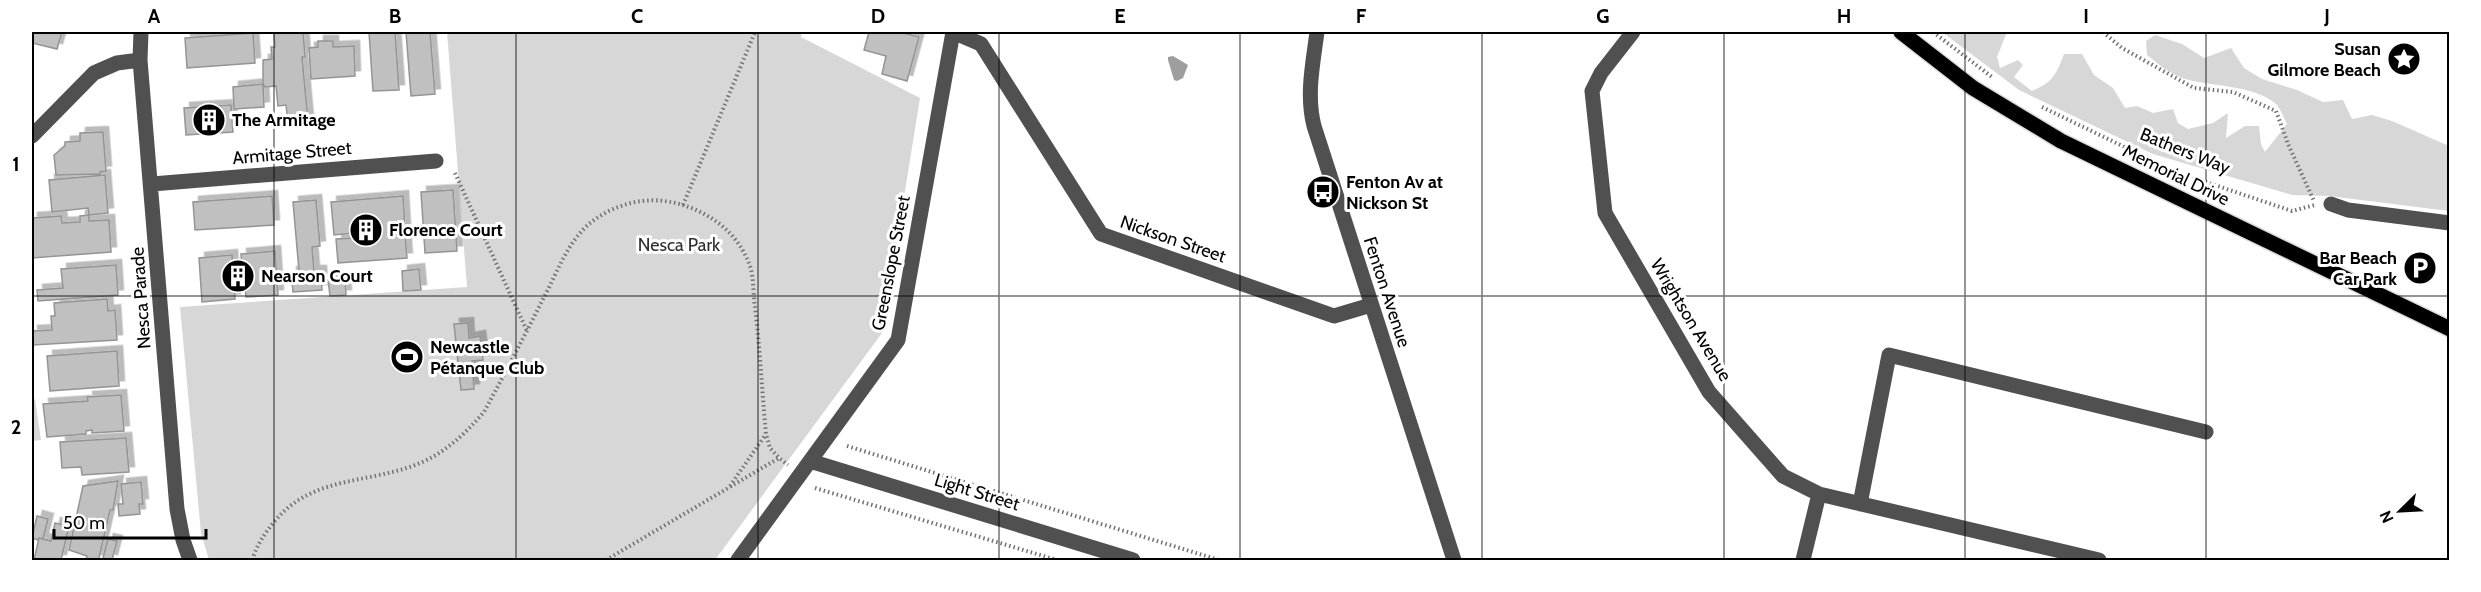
<svg xmlns="http://www.w3.org/2000/svg" width="2481" height="592" font-family="Cabin,sans-serif">
<style>
.green{fill:#d7d7d7}
.water{fill:#9e9e9e}
.building{fill:#c0c0c0;stroke:#949494;stroke-width:1.5;filter:url(#shadow)}
.lines{fill:none;stroke-linecap:round;stroke-linejoin:round}
.major-casing{stroke:#dbdbdb;stroke-width:18}
.path{stroke:#727272;stroke-width:4;stroke-dasharray:1.5 3;stroke-linecap:butt}
.minor{stroke:#505050;stroke-width:15}
.major{stroke:#000;stroke-width:15}
.grid{fill:none;stroke:#000;stroke-width:1.5;stroke-opacity:0.55}
.labels{text-anchor:middle;stroke-width:6;stroke-linejoin:round;paint-order:stroke}
.poi-label{font-size:18px;font-weight:bold;fill:#000;stroke:#fff;text-anchor:start}
.street-label{font-size:18px;fill:#000;stroke:#fff}
.park-label{font-size:18px;fill:#2e2e2e;stroke:#fff}
.neatline{fill:none;stroke:#000;stroke-width:2}
.grid-label{font-size:20px;text-anchor:middle;font-weight:bold;fill:#000}
</style>
<defs>
<filter id="shadow"><feDropShadow dx="5.5" dy="-5.5" stdDeviation="0" flood-color="#0004"/></filter>
</defs>
<rect width="100%" height="100%" fill="#fff"/>
<path class="green" d="M447 32H802L801 37 920 98 882 333 715 560H209L201 533 180 307 467 287Z
M1942 32H2007L1997 57 2000 68 2018 60 2023 65 2014 77 2032 91C2053 82 2056 75 2064 54H2082L2094 75 2113 88 2125 108 2137 106 2153 113 2173 109 2178 123 2188 129 2213 123 2228 113 2226 138 2245 126H2259L2261 144 2265 152 2287 124C2284 118 2280 108 2276 104 2253 84 2209 87 2182 78 2168 72 2158 64 2147 55L2146 41 2155 35 2182 44 2204 58 2231 48 2244 68 2262 79 2297 90 2323 102 2343 100 2352 119 2372 115 2392 121 2449 146V211L2329 196 2292 195 2153 154 2019 90Z
M35 399 41 440 32 441V400Z"/>
<path class="water" d="M1173 56 1188 65 1183 78 1177 81 1174 80 1168 60V57Z"/>
<path class="building" d="M32 32H62L57 49 32 43Z
M274 32H303L305 57H302L308 121 288 123 286 105 278 106 276 86 265 87 263 84V60L272 59 271 47H275Z
M369 32H395L399 90 373 91Z
M406 32H430L435 94 411 96Z
M869 32H899L919 37 907 81 882 74 886 56 864 50Z
M253 33 255 63 187 68 185 38Z
M318 41H333V47L354 46 355 76 311 79 309 48 318 47Z
M263 84 264 107 234 109 233 87Z
M231 105 233 132 186 135 184 108Z
M103 132 106 171 100 172V174L56 175 54 155 65 146V142L80 141V133Z
M105 175 108 213 89 215 88 208 52 212 49 180Z
M453 190 457 251 425 253 421 192Z
M272 196 274 225 195 230 193 202Z
M403 196 405 229 389 231V235L405 234 407 258 338 263 336 239 354 238 353 233 334 235 331 202Z
M316 200 320 246 312 247 314 271H321L322 290 293 292 291 272 299 271 293 202Z
M89 215V221L109 220 111 252 32 258V218L61 216 62 223 80 222V216Z
M275 251 278 295 246 297 245 286 234 287 235 299 202 302 199 258 232 255 233 267 242 266 241 254Z
M116 265 118 295 38 301 37 290 63 288 61 269Z
M419 269 421 290 403 291 402 271Z
M345 279 346 295 330 296 328 280Z
M107 299 108 311 115 310 117 340 33 345 32 331 52 330 51 316H55L54 303Z
M468 323 469 338 480 336 483 360 472 361 474 389 461 390 454 324Z
M117 351 119 386 50 391 47 356Z
M121 395 124 431 92 433V430L86 431V434L47 437 43 404 88 401 87 397Z
M126 438 129 472 82 475 81 467 62 468 60 442Z
M118 481 113 510H110L99 558 100 560H86L87 556 69 550 83 486Z
M141 482 143 504H139L140 514 119 516 118 504H123L121 484Z
M37 516 48 519 43 539 39 538 38 540 32 538Z
M55 523 69 526 61 560H34L39 538 51 541Z
M108 539 117 541 112 560 103 558Z"/>
<g class="lines">
<g class="major-casing">
<path id="major" d="M1901 32 1973 88 2061 141 2450 329"/>
</g>
<path class="path" d="M1933 32 1992 77
M2103 32 2122 48 2194 88 2233 92 2276 111 2288 144 2314 201
M2042 107 2176 172 2292 211 2315 205
M455 173 527 331
M683 205 755 32
M847 446 1219 560
M730 486 766 434
M815 488 1057 560
M252 560C257 545 264 534 275 521 312 475 371 484 420 463 446 452 465 434 484 412 504 375 524 337 543 299 555 277 564 251 581 232 600 210 635 197 664 201 702 206 737 229 750 266 754 278 753 294 755 307 760 349 762 392 766 434L770 448 779 458
M606 560 779 458 788 465"/>
<path class="minor" d="M141 32 140 60 177 509 183 540 190 560
M953 32 981 44 1101 234 1334 316 1371 305
M1317 32C1313 63 1306 95 1314 126L1454 560
M1633 32 1601 73 1592 91 1605 213 1709 392 1783 476 1819 494 2099 560
M32 136 94 73 117 63 140 60
M152 184 436 161
M2331 204 2348 210 2450 223
M810 461 1133 560
M1860 504 1889 355 2206 432
M738 560 898 340 953 32
M1803 560 1819 494"/>
<use href="#major" class="major"/>
</g>
<path class="grid" d="M274 32V560M516 32V560M758 32V560M999 32V560M1240 32V560M1482 32V560M1724 32V560M1965 32V560M2206 32V560M32 296H2450"/>
<defs>
<g id="sight-disc" transform="scale(1.725)"><circle r="9.5" fill="#000" stroke="#fff"/><path d="M0-6L1.8-2.2L6-1.7L2.9 1.2L3.7 5.4L0 3.3L-3.7 5.4L-2.9 1.2L-6-1.7L-1.8-2.2Z" fill="#fff"/></g>
<g id="building-disc" transform="scale(1.725)"><circle r="9.5" fill="#000" stroke="#fff"/><path d="M-4-6H4V6H1V3H-1V6H-4ZM-2.5-4.3h1.7v1.8h-1.7ZM.8-4.3h1.7v1.8H.8ZM-2.5-1h1.7V.8h-1.7ZM.8-1h1.7V.8H.8Z" fill="#fff"/></g>
<g id="bus-disc" transform="scale(1.725)"><circle r="9.5" fill="#000" stroke="#fff"/><path d="M-5-6H5V4H4V6H2V4H-2V6H-4V4H-5ZM-3.5-4V0h7V-4ZM-3.5 1.2v1.5H-2V1.2ZM2 1.2v1.5H3.5V1.2Z" fill="#fff"/></g>
<g id="parking-disc" transform="scale(1.725)"><circle r="9.5" fill="#000" stroke="#fff"/><path d="M-3.5-5.5H1a3.5 3.5 0 0 1 0 7H-1V5.5H-3.5ZM-1-3.4V-.6H.8a1.4 1.4 0 0 0 0-2.8Z" fill="#fff"/></g>
<g id="stadium-disc" transform="scale(1.725)"><circle r="9.5" fill="#000" stroke="#fff"/><path d="M0-5a6.5 5 0 1 0 0 10a6.5 5 0 1 0 0-10ZM-3.5-1.8h7v3.6h-7Z" fill="#fff"/></g>
</defs>
<g fill-rule="evenodd">
<use href="#sight-disc" x="2404" y="59"/>
<use href="#building-disc" x="209" y="120"/>
<use href="#bus-disc" x="1323" y="192"/>
<use href="#building-disc" x="366" y="230"/>
<use href="#parking-disc" x="2420" y="268"/>
<use href="#building-disc" x="238" y="276"/>
<use href="#stadium-disc" x="407" y="357"/>
</g>
<g class="labels">
<g class="poi-label">
<text x="2381" y="55" text-anchor="end">Susan<tspan x="2381" dy="21">Gilmore Beach</tspan></text>
<text x="232" y="126">The Armitage</text>
<text x="1346" y="188">Fenton Av at<tspan x="1346" dy="21">Nickson St</tspan></text>
<text x="389" y="236">Florence Court</text>
<text x="2397" y="264" text-anchor="end">Bar Beach<tspan x="2397" dy="21">Car Park</tspan></text>
<text x="261" y="282">Nearson Court</text>
<text x="430" y="353">Newcastle<tspan x="430" dy="21">Pétanque Club</tspan></text>
</g>
<g class="street-label">
<text transform="translate(2185 151) rotate(22)" y="6">Bathers Way</text>
<text transform="translate(292 153) rotate(-5)" y="6">Armitage Street</text>
<text transform="translate(2176 175) rotate(26)" y="6">Memorial Drive</text>
<text transform="translate(1173 239) rotate(19)" y="6">Nickson Street</text>
<text transform="translate(891 263) rotate(-79)" y="6">Greenslope Street</text>
<text transform="translate(1387 292) rotate(72)" y="6">Fenton Avenue</text>
<text transform="translate(141 298) rotate(-94)" y="6">Nesca Parade</text>
<text transform="translate(1691 320) rotate(59)" y="6">Wrightson Avenue</text>
<text transform="translate(977 492) rotate(17)" y="6">Light Street</text>
</g>
<g class="park-label">
<text x="679" y="251">Nesca Park</text>
</g>
</g>
<rect width="2481" height="592" fill="none" stroke="#ffffff" stroke-width="66"/>
<g transform="translate(2400 511) rotate(246)" stroke="#ffffff" stroke-width="4.5" paint-order="stroke">
<path d="M0-4.5L10 22L0 15L-10 22Z" fill="#000000"/>
<text y="-9" font-size="16" font-weight="bold" text-anchor="middle" fill="#000000">N</text>
</g>
<path d="M54 529v9h152v-9" fill="none" stroke="#000000" stroke-width="3"/>
<text x="63" y="529" font-size="18" fill="#000000" stroke="#ffffff" stroke-width="4.5" paint-order="stroke">50 m</text>
<rect x="33" y="33" width="2415" height="526" class="neatline"/>
<g class="grid-label">
<text x="154" y="23">A</text>
<text x="395" y="23">B</text>
<text x="637" y="23">C</text>
<text x="878" y="23">D</text>
<text x="1120" y="23">E</text>
<text x="1361" y="23">F</text>
<text x="1603" y="23">G</text>
<text x="1844" y="23">H</text>
<text x="2086" y="23">I</text>
<text x="2327" y="23">J</text>
<text x="16" y="171">1</text>
<text x="16" y="434">2</text>
</g>
</svg>
